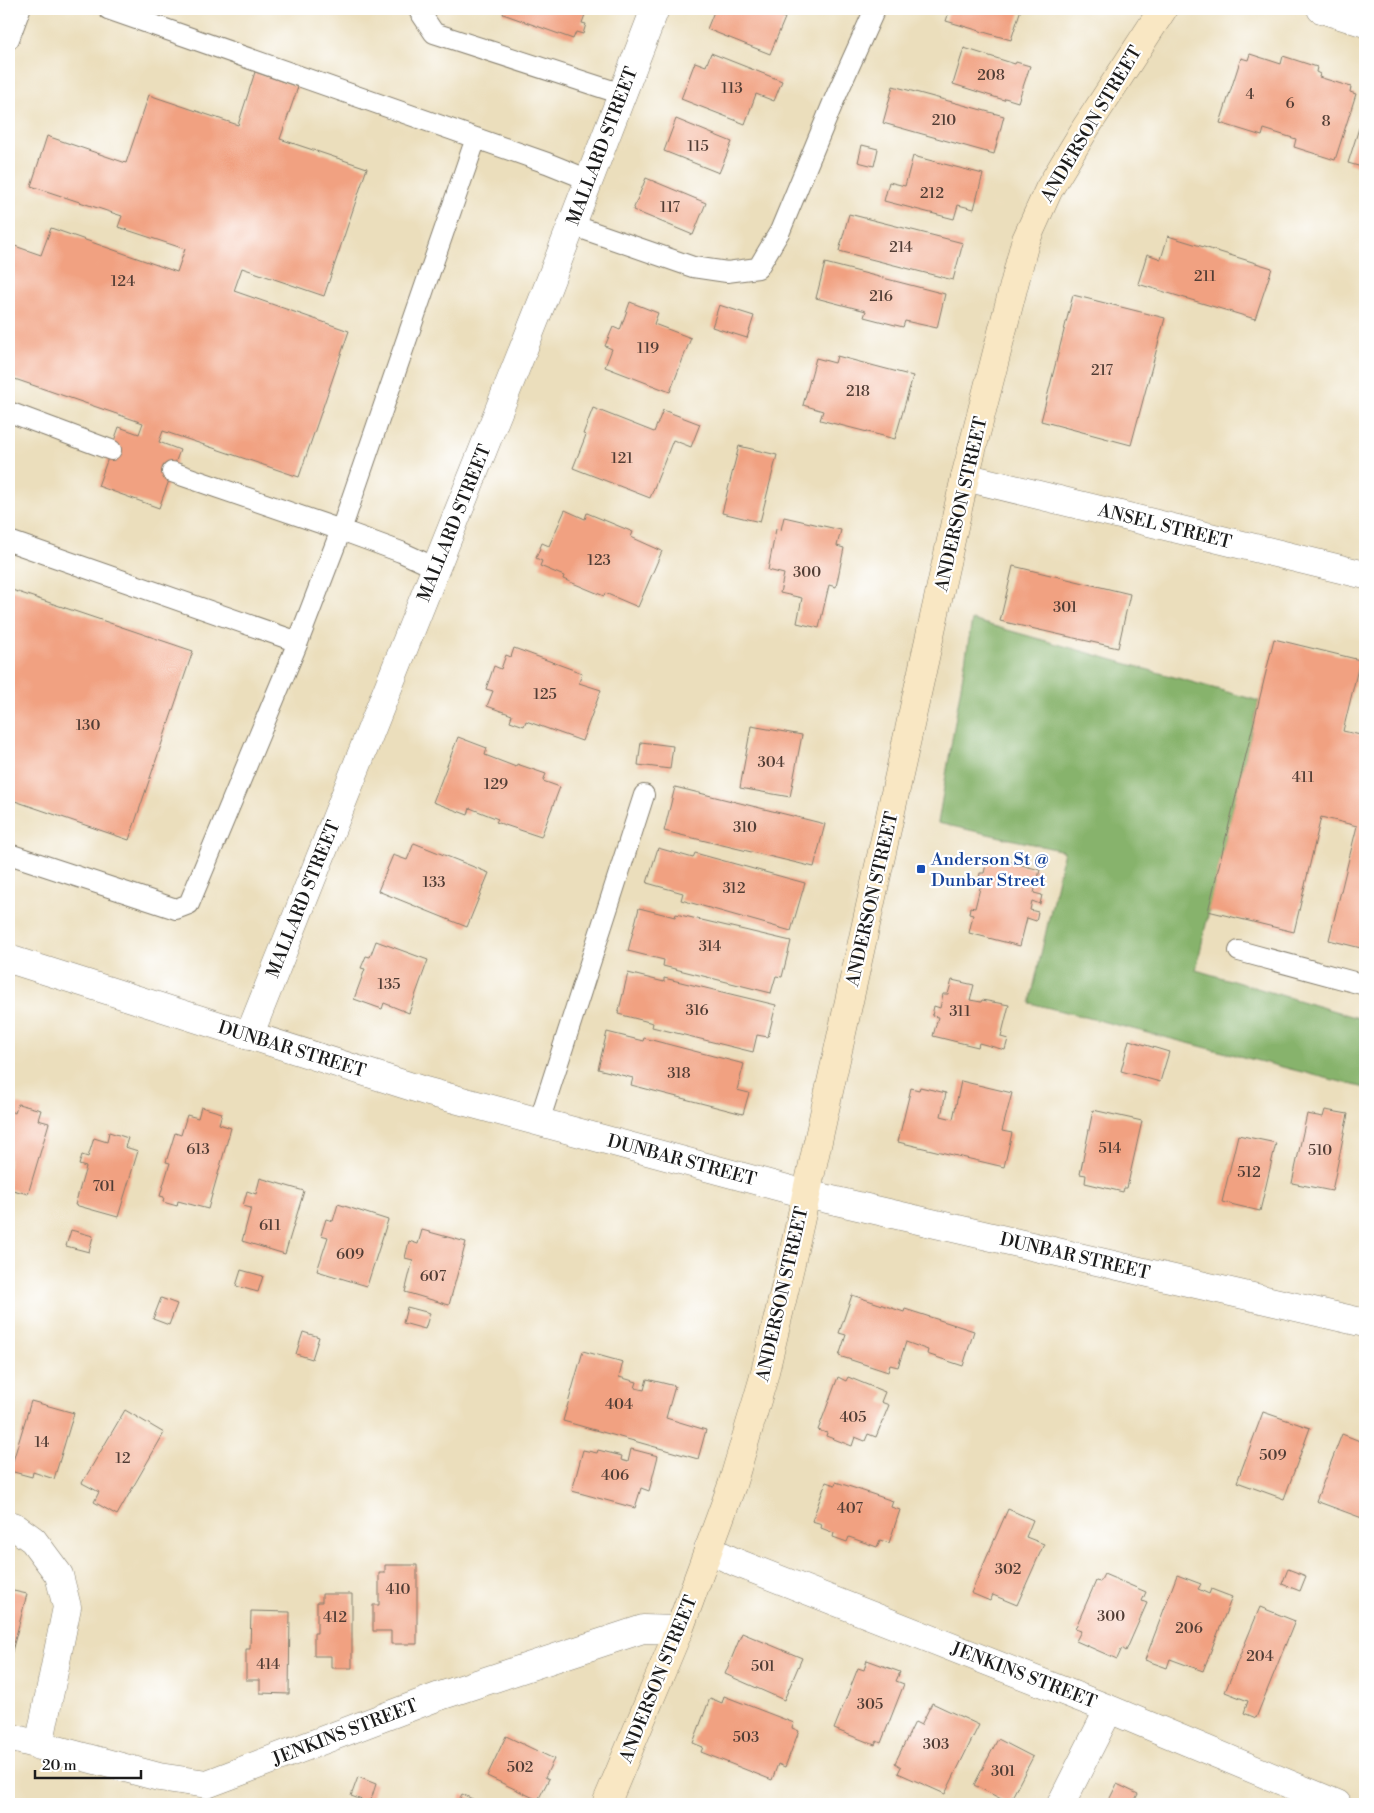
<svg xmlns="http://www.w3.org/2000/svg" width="1374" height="1813" font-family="'Libre Bodoni',serif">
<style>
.forest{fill:#87b36c;stroke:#526844}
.building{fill:#f1a181}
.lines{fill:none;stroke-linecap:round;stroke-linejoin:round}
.service-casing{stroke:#847d6c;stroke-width:22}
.minor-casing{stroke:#847d6c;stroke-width:29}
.tertiary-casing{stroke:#847d6c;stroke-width:29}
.secondary-casing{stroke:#847d6c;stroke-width:29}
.service{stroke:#fff;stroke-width:20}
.minor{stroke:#fff;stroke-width:28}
.tertiary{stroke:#fff;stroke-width:28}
.secondary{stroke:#f9e7c3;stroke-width:28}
.transit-dot{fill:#1a4fb4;stroke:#fff;stroke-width:2}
.labels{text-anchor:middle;stroke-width:4.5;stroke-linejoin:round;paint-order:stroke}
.number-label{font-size:15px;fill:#513d35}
.street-label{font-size:18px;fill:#1c1c1c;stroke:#fff}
.transit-label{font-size:18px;fill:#164399;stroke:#fff;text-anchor:start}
</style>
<rect width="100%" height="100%" fill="#fff"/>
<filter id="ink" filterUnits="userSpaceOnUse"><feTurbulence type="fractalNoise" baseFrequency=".02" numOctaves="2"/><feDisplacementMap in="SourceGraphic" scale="10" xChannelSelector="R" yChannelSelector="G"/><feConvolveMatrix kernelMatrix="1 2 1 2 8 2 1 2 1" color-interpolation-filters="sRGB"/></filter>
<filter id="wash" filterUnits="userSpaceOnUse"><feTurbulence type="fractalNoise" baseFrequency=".0096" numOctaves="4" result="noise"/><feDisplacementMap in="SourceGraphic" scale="20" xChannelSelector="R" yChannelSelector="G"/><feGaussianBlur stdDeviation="1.12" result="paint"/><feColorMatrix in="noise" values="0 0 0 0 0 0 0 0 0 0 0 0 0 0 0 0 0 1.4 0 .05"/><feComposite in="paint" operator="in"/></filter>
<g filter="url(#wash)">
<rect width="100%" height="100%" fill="#ebdebc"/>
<path class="forest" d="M972 620 1259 701 1214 888 1196 970 1365 1020V1088L1030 1003 1064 851 938 823Z"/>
<g id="blocks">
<path class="building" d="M505 9H587L582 23 586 24 583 34 576 32 573 39 503 14Z
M715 9H761L785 18 770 54 707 29Z
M950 9H1021L1011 40 946 21Z
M964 48 1015 64 1016 62 1030 66 1018 102 1005 98 1004 100 953 84Z
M711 53 782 81 774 101 756 94 745 124 681 99 695 62 706 66Z
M1250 54 1281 64 1283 56 1317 67 1316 72 1320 74 1319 77 1351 87 1350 92 1356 94 1335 160 1294 147 1296 139 1264 129 1262 136 1220 123 1241 58 1248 60Z
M255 72 298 87 280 139 367 168 324 296 242 268 234 291 349 331 299 477 163 431 159 442 180 450 159 508 98 486 119 427 139 434 143 423 9 377V349L11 344 9 343V244L41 255 51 228 177 272 185 249 118 227 122 216 31 186 47 136 126 163 149 95 238 125Z
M893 86 1004 116 994 154 883 123Z
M1365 109V168L1348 163Z
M676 119 732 142 719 173 664 151Z
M862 145 878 149 874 166 858 162Z
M913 156 983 174 974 209 958 205 954 219 884 201 889 182 905 186Z
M646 178 706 203 693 235 633 210Z
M849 214 963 243 953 280 839 251Z
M1168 236 1272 268 1255 319 1138 284 1147 254 1161 259Z
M825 263 945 294 937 328 905 321 903 327 864 317 866 311 816 298Z
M1073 295 1165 318 1131 445 1041 421Z
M630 302 658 313 654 324 691 338 670 392 605 367 612 349 605 346 613 327 620 330Z
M719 305 754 316 747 338 712 327Z
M837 356 913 376 895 439 820 420 823 411 803 405 816 358 835 363Z
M593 408 654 432 663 410 700 424 691 447 673 440 650 498 573 468 586 435 583 434Z
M739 446 777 455 760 522 722 513Z
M565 510 585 519 587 513 633 532 631 537 662 551 638 607 605 593 604 596 563 579 564 576 540 566 542 561 536 558 542 543 549 546Z
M784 517 841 530 837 546 844 548 836 587 829 585 819 628 797 623 802 598 780 593 784 574 768 570 776 529 781 530Z
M1013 566 1130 594 1118 648 1000 621Z
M9 589 193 651 129 840 9 799Z
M1274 639 1360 660 1343 731 1365 736V949L1329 940 1357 826 1321 817 1294 932 1208 911Z
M514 648 582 673 579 683 601 690 582 741 526 721 524 726 510 721 512 715 487 706 493 691 486 689 494 666 501 669 506 655 511 657Z
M751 726 802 735 790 797 740 788Z
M458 737 487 748 485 755 516 767 517 764 546 774 543 781 560 787 541 837 496 822 498 819 470 808 468 815 433 802Z
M641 742 673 746 670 769 638 765Z
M675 787 825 824 814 867 664 831Z
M414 843 489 873 467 927 378 891 393 855 407 860Z
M658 848 693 858 695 853 805 883 791 931 681 900 683 893 647 883Z
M988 856 1040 870 1034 893 1042 895 1040 904 1032 901 1030 910 1038 912 1036 921 1027 918 1020 946 969 933 973 915 969 914 970 907 975 908 982 880 979 879 980 873H984Z
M639 908 675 917 676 914 791 941 782 977 776 976 771 993 663 966 664 960 628 951Z
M376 941 428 960 409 1013 384 1003 382 1009 354 999 365 969 361 968 366 956 370 957Z
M628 973 664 982V978L776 1005 768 1037 757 1035 753 1052 652 1027 653 1023 618 1014Z
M952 980 974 985 970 1000 981 1002 982 1000 1009 1005 1001 1037 1008 1039 1005 1050 979 1043 978 1047 933 1036 938 1017 932 1016 934 1006 940 1008 943 994H948Z
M607 1032 643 1041 644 1038 744 1064 737 1090 749 1093 743 1114 631 1085 633 1078 598 1069Z
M1129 1040 1169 1052 1160 1082 1121 1071Z
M961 1081 1012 1093 1002 1131 1012 1133 1004 1167 898 1142 911 1088 919 1090 920 1087 946 1093 941 1116 953 1119Z
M18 1104 41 1110 38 1120 49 1123 28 1194 9 1189V1111L15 1113Z
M201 1107 222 1113 219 1124 231 1128 208 1209 178 1201 177 1206 163 1202 164 1197 160 1196 170 1163 166 1162 175 1133 181 1135 187 1115 198 1118Z
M1093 1110 1142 1121 1127 1188H1124L1123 1192 1085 1183 1086 1175 1080 1174Z
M1325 1110 1348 1114 1332 1191 1292 1183 1307 1114 1323 1117Z
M109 1132 128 1138 125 1147 138 1151 118 1217 75 1205 86 1167 79 1165 82 1155 88 1157 94 1138 107 1142Z
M1238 1135 1276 1143 1260 1211 1222 1202Z
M260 1178 304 1191 285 1254 242 1241 251 1208 243 1206 247 1191 256 1194Z
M338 1204 388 1220 367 1286 317 1271 328 1237 321 1235 326 1219 333 1221Z
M71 1230 93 1236 89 1252 66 1246Z
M422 1230 466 1242 449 1305 405 1292 413 1260 405 1258 409 1241 418 1244Z
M241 1270 263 1276 258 1292 236 1286Z
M852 1295 904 1312 905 1309 974 1331 963 1366 927 1354 928 1350 906 1342 898 1367 890 1365 888 1372 839 1356 846 1335 839 1333Z
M161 1298 177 1304 169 1325 153 1319Z
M407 1307 430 1313 425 1329 403 1323Z
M303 1332 319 1337 312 1359 296 1354Z
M583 1351 623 1362 619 1377 637 1382 635 1388 644 1390 647 1379 675 1386 666 1418 706 1430 698 1459 563 1421Z
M838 1377 846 1381 848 1377 885 1392 881 1402 889 1405 876 1437 868 1434 865 1441 855 1437 852 1446 826 1436 827 1433 818 1430Z
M31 1401 74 1413 54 1479 33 1472 32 1477 10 1471Z
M125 1410 164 1433 117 1515 94 1502 99 1492 82 1483Z
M1263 1412 1310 1428 1284 1499 1237 1482Z
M1342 1434 1365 1443V1510L1362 1518 1316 1501Z
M631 1449 658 1456 649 1491 641 1488 635 1508 572 1491 583 1450 597 1453 598 1450 622 1456 621 1460 628 1462Z
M826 1482 835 1485 836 1482 893 1501 891 1507 900 1510 889 1543 880 1540 877 1547 849 1537 847 1542 833 1537 834 1533 821 1528 822 1524 812 1521Z
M1008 1509 1033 1520 1026 1537 1044 1544 1017 1605 993 1595 990 1601 971 1593Z
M385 1565H417V1644H391V1631H373V1605H379V1573H385Z
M1288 1569 1306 1576 1300 1591 1282 1584Z
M1104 1574 1146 1592 1142 1601 1147 1603 1126 1651 1122 1648 1117 1659 1076 1641 1081 1631 1075 1629 1096 1581 1100 1582Z
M1177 1575 1201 1584 1198 1589 1209 1594 1211 1589 1232 1597 1203 1671 1170 1659 1167 1668 1145 1660Z
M9 1590 27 1594 9 1663Z
M322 1594H352V1668H331V1656H314V1633H317V1602H322Z
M1260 1607 1295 1621 1256 1718 1244 1713 1248 1701 1225 1692Z
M251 1611 290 1612 289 1694 260 1693V1680H246V1649H250Z
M742 1633 802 1658 784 1700 725 1674Z
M867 1660 900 1672 896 1681 904 1684 881 1743 877 1741 875 1745 834 1729 858 1668 864 1670Z
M724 1696 794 1723 792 1728 799 1731 785 1767 778 1764 772 1780 701 1752 703 1747 693 1743 710 1698 722 1703Z
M932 1703 979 1725 945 1794 898 1773 901 1767 895 1763 915 1722 921 1725Z
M506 1736 554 1759 545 1777 549 1779 538 1800 487 1776Z
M998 1739 1033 1757 1009 1803 974 1785Z
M358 1777 376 1784 370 1803 351 1796Z
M1117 1784 1138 1794 1135 1800 1145 1804H1107Z
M462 1794 483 1804H457Z"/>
</g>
</g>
<g filter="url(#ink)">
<use href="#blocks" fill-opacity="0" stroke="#847d6c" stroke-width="1"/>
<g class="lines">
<g class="service-casing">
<path id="service" d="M108 9 547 163 589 180
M418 9 434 33 622 94
M9 39 20 9
M572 225 693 267 727 272 758 268 780 231 835 98 875 9
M9 412 111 450
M172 472 341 530 476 138
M9 541 298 642
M9 854 176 909 189 904 298 642 341 530 401 552 436 568
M1239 951 1365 985
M539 1122 644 795"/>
</g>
<g class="minor-casing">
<path id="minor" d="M1321 9 1365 23
M965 477 1365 575
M249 1036 542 302 655 9
M9 1525 15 1527 33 1540 59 1575 67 1607 39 1746
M708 1549 735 1562 1109 1709 1337 1804
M9 1737 159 1777 207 1784 437 1697 643 1629 679 1630
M1061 1804 1109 1709"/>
</g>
<g class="tertiary-casing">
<path id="tertiary" d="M9 959 425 1091 806 1194 1365 1323"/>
</g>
<g class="secondary-casing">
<path id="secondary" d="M606 1804 679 1630 732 1485 763 1380 791 1263 965 477 1025 242 1049 189 1085 129 1163 9"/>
</g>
<use href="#service" class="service"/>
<use href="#minor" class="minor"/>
<use href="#tertiary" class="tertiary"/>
<use href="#secondary" class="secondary"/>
</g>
</g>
<rect class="transit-dot" x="916" y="864" width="10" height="10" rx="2.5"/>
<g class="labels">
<g class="number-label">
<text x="991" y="80">208</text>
<text x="732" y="93">113</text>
<text x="1250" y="99">4</text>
<text x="1290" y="108">6</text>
<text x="944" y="125">210</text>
<text x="1326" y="126">8</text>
<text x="698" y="151">115</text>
<text x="932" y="198">212</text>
<text x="670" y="212">117</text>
<text x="901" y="252">214</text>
<text x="1205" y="281">211</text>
<text x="123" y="286">124</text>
<text x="881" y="301">216</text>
<text x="648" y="353">119</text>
<text x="1102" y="375">217</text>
<text x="858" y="396">218</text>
<text x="622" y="463">121</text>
<text x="599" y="565">123</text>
<text x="807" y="577">300</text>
<text x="1065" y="612">301</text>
<text x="545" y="699">125</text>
<text x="88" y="730">130</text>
<text x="771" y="767">304</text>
<text x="1303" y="782">411</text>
<text x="496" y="789">129</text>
<text x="745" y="832">310</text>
<text x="434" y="887">133</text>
<text x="734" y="893">312</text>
<text x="710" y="951">314</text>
<text x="389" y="989">135</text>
<text x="697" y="1015">316</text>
<text x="960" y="1016">311</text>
<text x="679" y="1078">318</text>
<text x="1110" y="1153">514</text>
<text x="198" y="1154">613</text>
<text x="1320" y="1155">510</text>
<text x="1249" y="1177">512</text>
<text x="104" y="1191">701</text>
<text x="270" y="1230">611</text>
<text x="350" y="1259">609</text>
<text x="433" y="1281">607</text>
<text x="619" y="1409">404</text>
<text x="853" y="1422">405</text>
<text x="42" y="1447">14</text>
<text x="1273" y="1460">509</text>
<text x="123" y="1463">12</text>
<text x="615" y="1480">406</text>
<text x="850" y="1513">407</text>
<text x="1008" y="1574">302</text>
<text x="398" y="1594">410</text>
<text x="1111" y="1621">300</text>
<text x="335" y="1622">412</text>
<text x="1189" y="1633">206</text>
<text x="1260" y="1661">204</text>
<text x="268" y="1669">414</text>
<text x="763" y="1671">501</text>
<text x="870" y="1709">305</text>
<text x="746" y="1742">503</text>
<text x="936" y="1749">303</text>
<text x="520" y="1772">502</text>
<text x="1003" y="1776">301</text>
</g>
<g class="street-label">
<text transform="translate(1091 124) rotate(-59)" y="6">ANDERSON STREET</text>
<text transform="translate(602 146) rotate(-69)" y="6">MALLARD STREET</text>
<text transform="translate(961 504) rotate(-77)" y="6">ANDERSON STREET</text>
<text transform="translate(454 523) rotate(-68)" y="6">MALLARD STREET</text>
<text transform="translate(1165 526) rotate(14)" y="6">ANSEL STREET</text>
<text transform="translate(303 899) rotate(-68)" y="6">MALLARD STREET</text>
<text transform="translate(872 899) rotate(-77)" y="6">ANDERSON STREET</text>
<text transform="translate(292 1049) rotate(17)" y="6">DUNBAR STREET</text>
<text transform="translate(682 1160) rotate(15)" y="6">DUNBAR STREET</text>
<text transform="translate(1075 1256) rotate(13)" y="6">DUNBAR STREET</text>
<text transform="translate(782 1294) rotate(-77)" y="6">ANDERSON STREET</text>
<text transform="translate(1024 1675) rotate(21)" y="6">JENKINS STREET</text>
<text transform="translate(658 1679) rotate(-68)" y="6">ANDERSON STREET</text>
<text transform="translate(345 1732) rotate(-21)" y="6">JENKINS STREET</text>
</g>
<g class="transit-label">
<text x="931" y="865">Anderson St @<tspan x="931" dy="21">Dunbar Street</tspan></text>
</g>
</g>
<rect width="1374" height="1813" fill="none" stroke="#fff" stroke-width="30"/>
<path d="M35 1770v8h106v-8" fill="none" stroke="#1c1c1c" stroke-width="2.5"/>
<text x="42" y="1770" font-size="15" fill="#1c1c1c" stroke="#ffffff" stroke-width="4" paint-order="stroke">20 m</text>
</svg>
